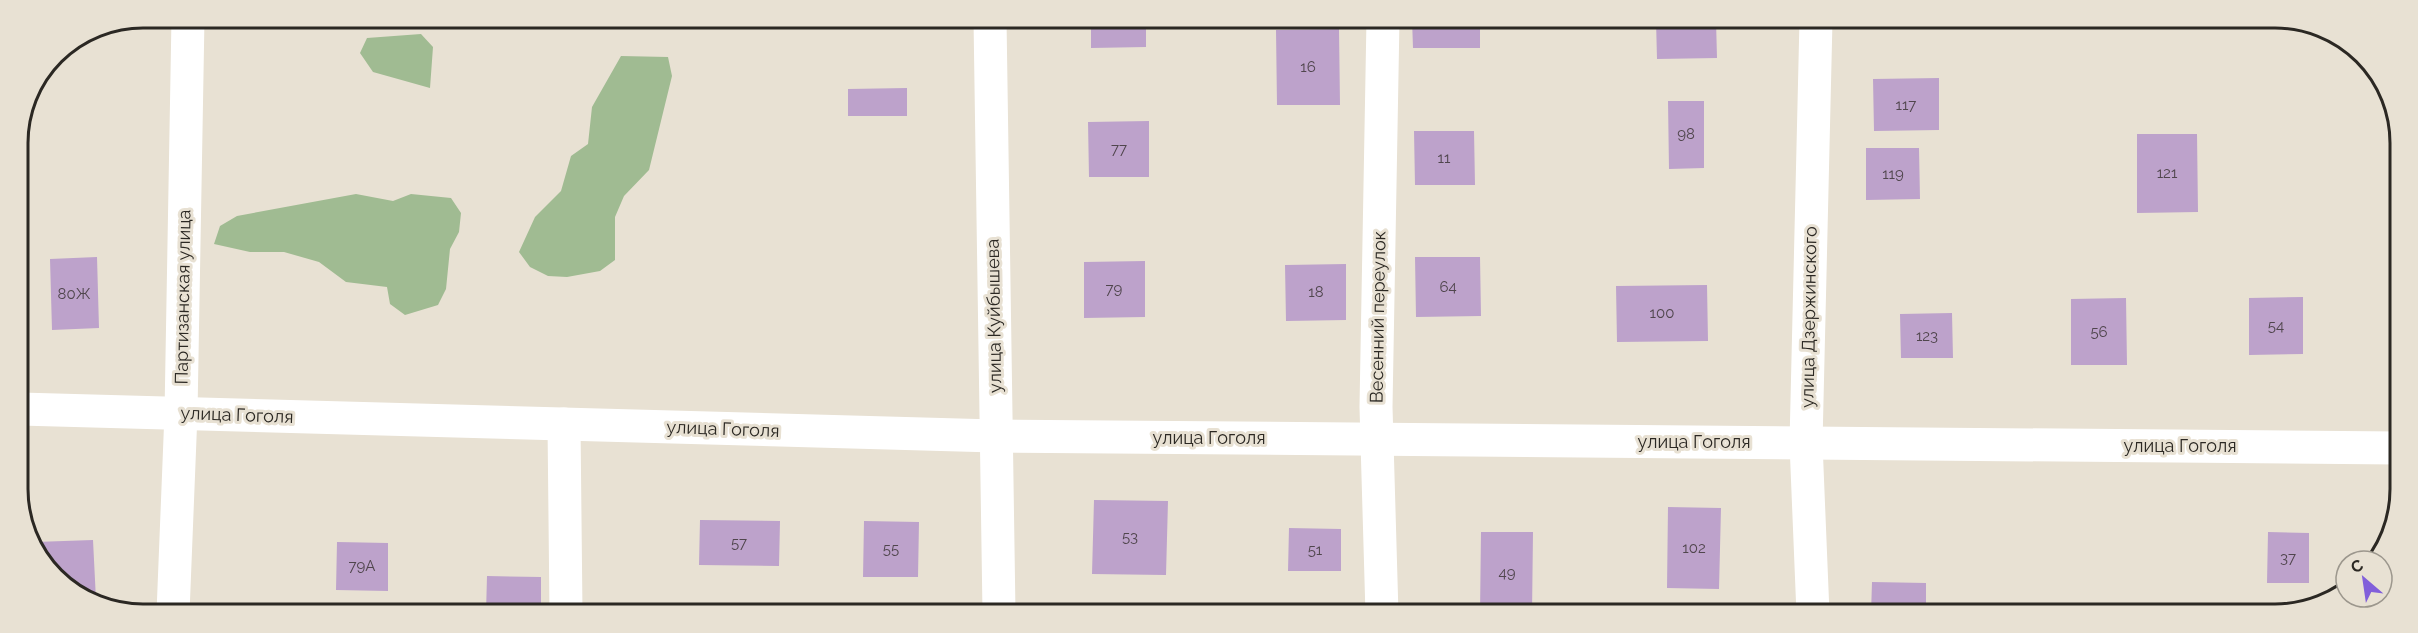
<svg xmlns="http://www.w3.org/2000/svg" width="2418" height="633" font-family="Raleway,sans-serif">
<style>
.forest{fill:#a0bb92}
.building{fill:#bda2cb}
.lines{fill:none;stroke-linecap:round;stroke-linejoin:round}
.street{stroke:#fff;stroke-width:33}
.secondary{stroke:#fff;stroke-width:33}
.labels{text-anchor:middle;stroke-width:6;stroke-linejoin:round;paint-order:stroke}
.number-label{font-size:15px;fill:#50464d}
.street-label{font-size:18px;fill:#2b2823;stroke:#e8e1d3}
.rim{fill:none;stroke:#2b2823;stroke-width:3}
</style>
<rect width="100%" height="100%" fill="#e8e1d3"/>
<path class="forest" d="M421 34 433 47 430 88 373 72 360 53 367 38Z
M621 56 668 57 672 76 649 170 624 196 615 217V260L600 271 567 277 548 276 530 267 519 252 535 217 561 191 571 156 588 144 592 107Z
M356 194 393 201 411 194 451 198 461 213 459 232 450 249 446 289 438 305 405 315 390 304 387 287 346 282 319 262 284 252H250L214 244 220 226 237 216Z"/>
<path class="building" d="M1091 19H1146V47L1091 48Z
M1412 19 1480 20V48H1413Z
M1656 20H1716L1717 58 1657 59Z
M1339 29 1340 105H1277L1276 30Z
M1939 78V130L1874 131 1873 79Z
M907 88V116H848V89Z
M1668 101H1704V168L1669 169Z
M1149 121V177H1089L1088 122Z
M1414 131H1474L1475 185H1415Z
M2137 134H2197L2198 212 2137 213Z
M1866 148H1919L1920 199 1866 200Z
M97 257 99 328 52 330 50 259Z
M1415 257H1480L1481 316 1416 317Z
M1145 261V317L1084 318V262Z
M1346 264V320L1286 321 1285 265Z
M1707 285 1708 341 1617 342 1616 286Z
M2303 297V354L2249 355V298Z
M2126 298 2127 365H2071V299Z
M1952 313 1953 358H1901L1900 314Z
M1094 500 1168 501 1166 575 1092 574Z
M1668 507 1721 508 1719 589 1667 588Z
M700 520 780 521 779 566 699 565Z
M864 521 919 522 918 577H863Z
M1289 528 1341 529V571H1288Z
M1481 532H1533L1532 614H1480Z
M2268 532 2309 533V583H2267Z
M93 540 96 600 55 578 35 542Z
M337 542 388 543V591L336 590Z
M487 576 541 577V613H486Z
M1872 582 1926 583V614H1871Z"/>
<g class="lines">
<path class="street" d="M990 19 999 613
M564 424 566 613
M173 613 181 413 188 18
M1382 614 1376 407 1383 19
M1813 614 1806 443 1816 20"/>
<path class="secondary" d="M20 409 995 436 2398 448"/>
</g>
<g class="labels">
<g class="number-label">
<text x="1308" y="72">16</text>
<text x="1906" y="110">117</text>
<text x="1686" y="139">98</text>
<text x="1119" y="154">77</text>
<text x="1444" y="163">11</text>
<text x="2167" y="178">121</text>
<text x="1893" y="179">119</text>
<text x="1448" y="292">64</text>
<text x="1114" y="294">79</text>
<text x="1316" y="297">18</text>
<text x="74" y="299">80Ж</text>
<text x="1662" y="318">100</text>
<text x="2276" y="331">54</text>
<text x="2099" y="337">56</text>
<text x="1927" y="341">123</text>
<text x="1130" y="542">53</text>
<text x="739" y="548">57</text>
<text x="1694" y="553">102</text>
<text x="891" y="554">55</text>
<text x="1315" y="555">51</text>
<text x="2288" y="563">37</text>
<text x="362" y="571">79А</text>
<text x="1507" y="578">49</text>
</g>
<g class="street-label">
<text transform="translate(183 297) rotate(-89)" y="6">Партизанская улица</text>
<text transform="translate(994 316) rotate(-91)" y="6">улица Куйбышева</text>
<text transform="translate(1378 317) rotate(-89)" y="6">Весенний переулок</text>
<text transform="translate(1809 317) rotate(-89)" y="6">улица Дзержинского</text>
<text transform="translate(237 415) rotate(2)" y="6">улица Гоголя</text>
<text transform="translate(723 429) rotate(2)" y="6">улица Гоголя</text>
<text x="1209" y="444">улица Гоголя</text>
<text x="1694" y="448">улица Гоголя</text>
<text x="2180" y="452">улица Гоголя</text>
</g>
</g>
<path d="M0 0H2418V633H0ZM143 28H2275A115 115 0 0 1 2390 143V489A115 115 0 0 1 2275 604H143A115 115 0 0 1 28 489V143A115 115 0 0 1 143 28Z" fill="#e8e1d3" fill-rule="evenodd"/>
<path class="rim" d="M143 28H2275A115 115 0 0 1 2390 143V489A115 115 0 0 1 2275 604H143A115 115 0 0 1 28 489V143A115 115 0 0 1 143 28Z"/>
<g transform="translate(2364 579) rotate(331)"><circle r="28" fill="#e8e1d3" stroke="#9c978d" stroke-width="1.5"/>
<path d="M0-4.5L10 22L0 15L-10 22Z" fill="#815fda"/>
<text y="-9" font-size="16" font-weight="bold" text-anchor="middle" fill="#2b2823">С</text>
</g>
</svg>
